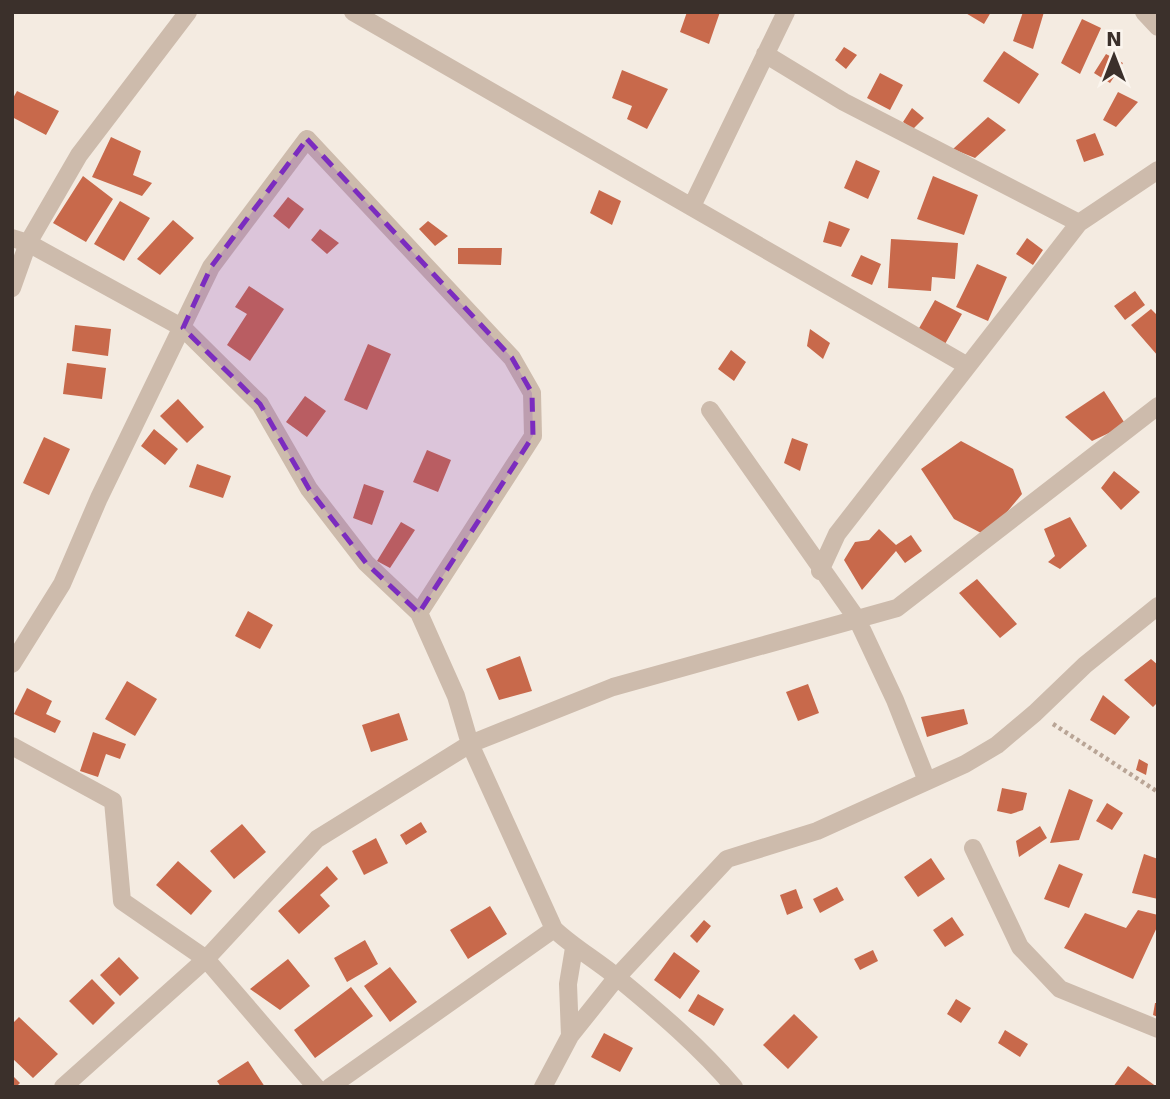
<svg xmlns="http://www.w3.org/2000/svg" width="1170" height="1099" font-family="'DejaVu Sans',sans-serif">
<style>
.building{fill:#c8694b}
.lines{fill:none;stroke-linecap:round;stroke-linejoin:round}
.path{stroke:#b9a596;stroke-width:4.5;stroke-dasharray:3.5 3.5;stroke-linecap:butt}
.street{stroke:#cdbbac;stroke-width:18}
.marked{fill:#7b2cbf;fill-opacity:0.2;stroke:#7b2cbf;stroke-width:5;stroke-dasharray:14 9;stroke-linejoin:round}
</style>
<rect width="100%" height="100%" fill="#f4ebe1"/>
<path class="building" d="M687 12H720L709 44 680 32Z
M964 12H991L984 24Z
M1023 12H1044L1033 49 1013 41Z
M1082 19 1101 28 1080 74 1061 63Z
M844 47 857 55 846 69 835 60Z
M1004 51 1039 74 1019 104 983 81Z
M1106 54 1123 63 1110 83 1094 73Z
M622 70 668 89 647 129 627 119 632 106 612 98Z
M880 73 903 85 890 110 867 98Z
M17 91 59 111 46 135 12 117V100Z
M1118 92 1138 102 1116 127 1103 120Z
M912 108 924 118 913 129 903 122Z
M988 117 1006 130 975 158 953 149Z
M1095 133 1104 155 1084 162 1076 140Z
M111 137 141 151 133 175 152 183 142 196 92 177Z
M856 160 880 171 868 199 844 188Z
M83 176 113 199 86 242 53 223Z
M933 176 978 195 964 235 917 219Z
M599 190 621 201 612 225 590 213Z
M288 197 304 209 289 229 273 216Z
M120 201 150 218 124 261 94 244Z
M173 220 194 238 160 275 137 259Z
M428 221 448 236 435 246 419 229Z
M829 221 850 229 841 247 823 242Z
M320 229 339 243 327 254 311 240Z
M1027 238 1043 250 1033 265 1016 254Z
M891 239 958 243 955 279 932 277 931 291 888 288Z
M458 248H502L501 265 458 264Z
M861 255 881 264 872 285 851 276Z
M977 264 1007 277 988 321 956 307Z
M249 286 284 309 250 361 227 345 247 314 235 307Z
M1135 291 1145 305 1125 320 1114 306Z
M935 300 962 314 945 344 918 330Z
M1151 309 1158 316V356L1131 325Z
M75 325 111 329 108 356 72 351Z
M810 329 830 343 823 359 807 346Z
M368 344 391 354 367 410 344 400Z
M731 350 746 362 734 381 718 369Z
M67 363 106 368 102 399 63 394Z
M1104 391 1126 425 1092 441 1065 417Z
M305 396 326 411 307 437 286 422Z
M178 399 204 427 187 443 160 416Z
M154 429 178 449 165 465 141 446Z
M44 437 70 449 49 495 23 483Z
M792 438 808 444 800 471 784 463Z
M961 441 1013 469 1022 494 987 536 954 519 921 469Z
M427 450 451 460 438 492 413 482Z
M197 464 231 476 223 498 189 487Z
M1114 471 1140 492 1121 510 1101 488Z
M364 484 384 491 372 525 353 518Z
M1070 517 1087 546 1060 569 1048 562 1055 556 1044 529Z
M401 522 415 530 390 568 377 561Z
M879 529 896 545 911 535 922 551 905 563 896 551 862 590 844 560 855 542 869 540Z
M977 579 1017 624 1000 638 959 593Z
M248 611 273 625 260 649 235 636Z
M520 656 532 691 499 700 486 669Z
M1151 659 1158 665V702L1153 707 1124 680Z
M127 681 157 699 135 736 105 719Z
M808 684 819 713 798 721 786 692Z
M27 688 52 701 46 714 61 721 55 733 14 714Z
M1103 695 1130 717 1115 735 1090 720Z
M964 709 968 724 927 737 921 717Z
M399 713 408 740 371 752 362 725Z
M93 732 126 744 120 759 106 754 98 777 80 771Z
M1139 759 1148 764 1146 775 1136 770Z
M1002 788 1027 793 1023 810 1011 814 997 811Z
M1069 789 1093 800 1079 840 1050 843Z
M1107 803 1123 813 1112 830 1096 821Z
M421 822 427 832 406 845 400 835Z
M242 824 266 852 234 879 210 851Z
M1040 826 1047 838 1019 857 1016 841Z
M376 838 388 863 364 875 352 851Z
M1144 854 1158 859V899L1132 893Z
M931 858 945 879 918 897 904 877Z
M178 861 212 891 191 915 156 885Z
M1059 864 1083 874 1069 908 1044 899Z
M327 866 338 879 320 895 330 906 299 934 278 911Z
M837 887 844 900 820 913 813 899Z
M796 889 803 908 787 915 780 895Z
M490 906 507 934 468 959 450 930Z
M1138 910 1158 915V925L1133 979 1064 948 1085 913 1126 928Z
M952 917 964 935 945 947 933 930Z
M704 920 711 926 697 943 690 936Z
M365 940 378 964 347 982 334 958Z
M873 950 878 961 860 970 854 959Z
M674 952 700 971 680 999 654 980Z
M119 957 139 978 120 996 100 975Z
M288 959 310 986 280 1010 250 989Z
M390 967 417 1002 390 1022 364 986Z
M92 979 115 1003 93 1025 69 1001Z
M351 987 373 1016 315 1058 294 1030Z
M698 994 724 1009 714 1026 688 1011Z
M956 999 971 1008 961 1023 947 1014Z
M1155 1003H1158V1017L1153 1015Z
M794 1014 818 1037 788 1069 763 1045Z
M19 1017 58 1054 33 1078 12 1058V1024Z
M1005 1030 1028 1044 1020 1057 998 1043Z
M604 1033 633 1048 620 1072 591 1057Z
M248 1061 265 1087H221L217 1081Z
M1128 1066 1157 1087H1113Z
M12 1075 20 1083 16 1087H12Z"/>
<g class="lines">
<path class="path" d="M1053 724 1158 792"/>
<path class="street" d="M353 12 966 365
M1144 12 1158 27
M765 54 844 102 1079 223
M692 206 786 12
M12 238 28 243 183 328 260 404 309 489 366 563 419 613 456 696 470 744 554 929C574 948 598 961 619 979 659 1012 700 1047 734 1087
M12 288 28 243 79 155 188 12
M710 410 857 619 895 700 927 781
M820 571 837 534 1079 223 1158 170
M12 664 62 584 99 498 211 267 307 139 512 358 532 393 533 436 419 613
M12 746 113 801 122 901 206 959 316 1087
M973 848 1020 947 1060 989 1158 1029
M570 1036 617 977 727 859 817 831 965 764 997 745 1035 713 1085 665 1158 606
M63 1087 206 959 317 839 470 744 613 687 897 608 1158 406
M330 1087 554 929
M543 1087 570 1036 568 984 574 948"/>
</g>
<path class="marked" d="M307 139 512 358 532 393 533 436 419 613 366 563 309 489 260 404 183 328 211 267Z"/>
<rect width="1170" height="1099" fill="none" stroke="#3b302b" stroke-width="28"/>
<g transform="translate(1114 56)" stroke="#fbf5ee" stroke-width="5" paint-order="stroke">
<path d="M0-5L12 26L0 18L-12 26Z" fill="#3b302b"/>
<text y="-10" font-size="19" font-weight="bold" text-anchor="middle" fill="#3b302b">N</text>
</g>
</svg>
